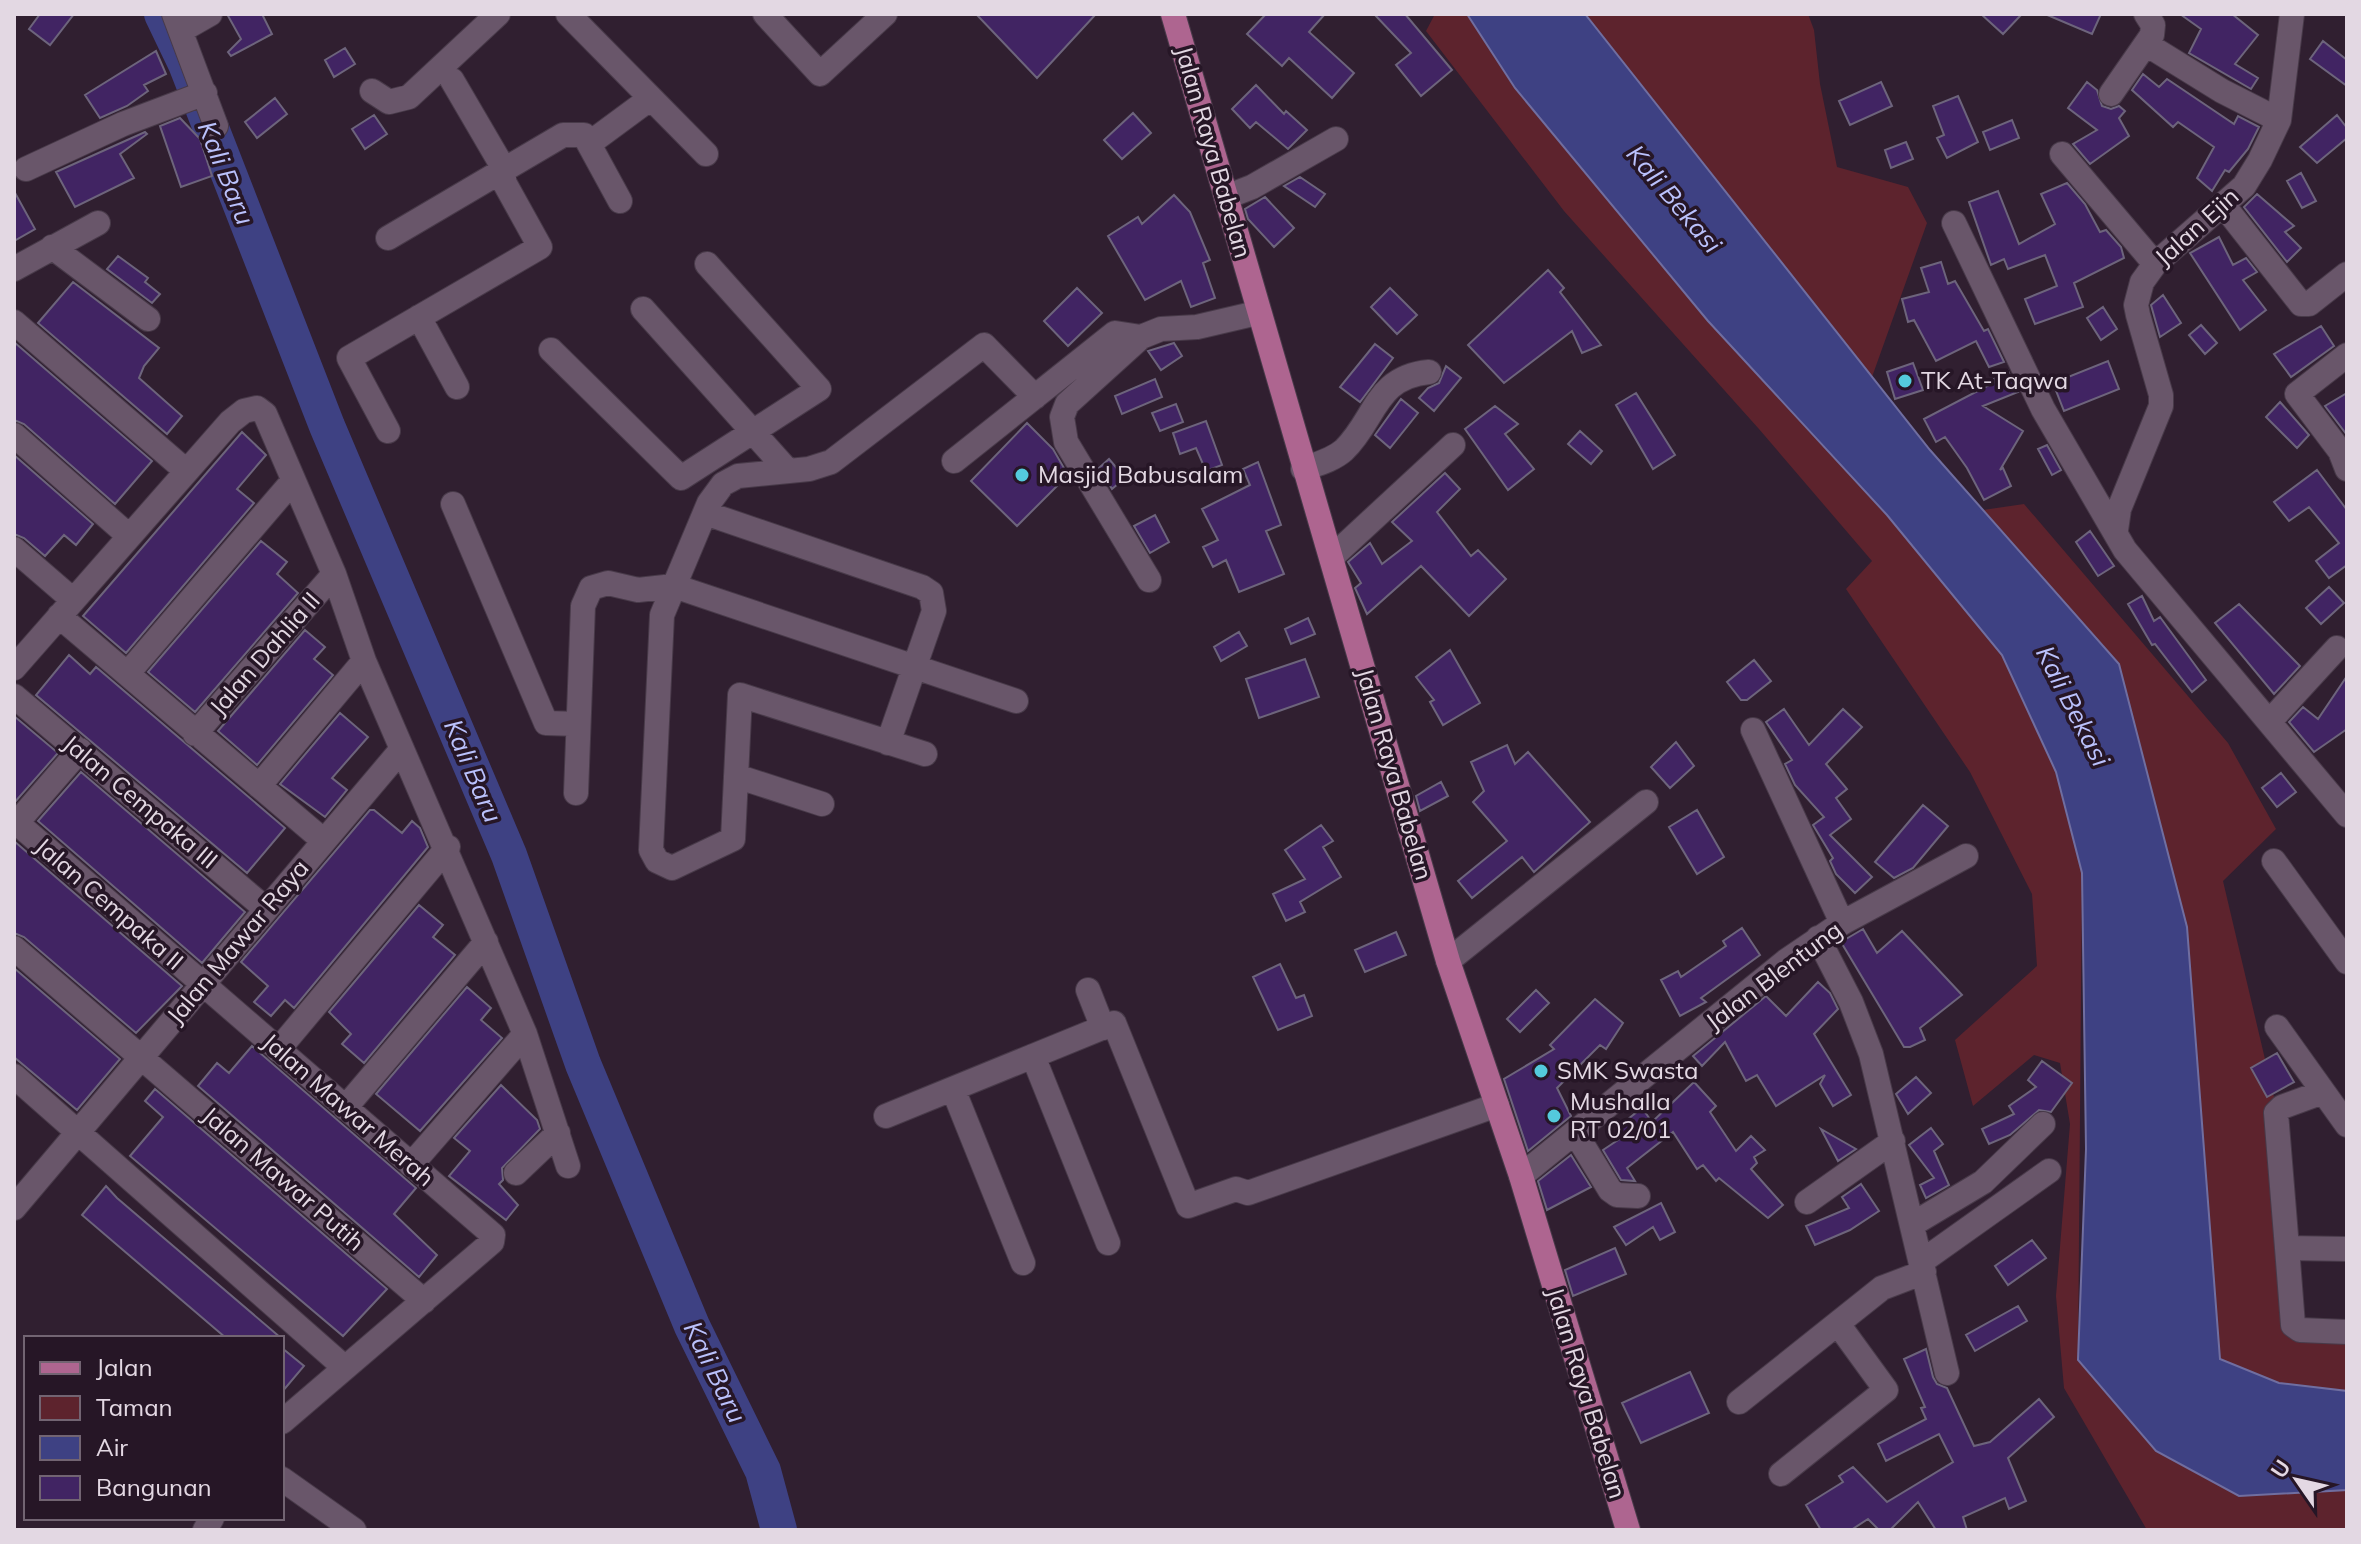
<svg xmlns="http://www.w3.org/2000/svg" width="2361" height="1544" font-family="Mulish,sans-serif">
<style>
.green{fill:#5d232d}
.water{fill:#3e4183;stroke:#706ea0;stroke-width:2}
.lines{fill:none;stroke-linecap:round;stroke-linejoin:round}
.river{stroke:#3e4183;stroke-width:36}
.building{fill:#412463;stroke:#6d647c;stroke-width:2}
.minor-casing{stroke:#483a49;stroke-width:26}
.major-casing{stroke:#483a49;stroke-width:26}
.minor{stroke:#69566a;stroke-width:24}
.major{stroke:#ae6590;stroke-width:24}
.poi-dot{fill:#54cadc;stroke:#261626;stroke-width:3}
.labels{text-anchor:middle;stroke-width:7;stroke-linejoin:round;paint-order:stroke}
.street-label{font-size:24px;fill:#e3d8e3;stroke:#261626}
.poi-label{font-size:24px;fill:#e3d8e3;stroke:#261626;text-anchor:start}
.water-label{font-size:26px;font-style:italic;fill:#bac1fc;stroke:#261626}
</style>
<rect width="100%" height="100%" fill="#301f30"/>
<path class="green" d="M1435 14H1467L1515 88 1708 321 1887 515 2002 655 2056 772 2082 872 2078 1360 2239 1496 2347 1490V1530H2147L2064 1388 2056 1296 2070 1124 2060 1063 2034 1055 1973 1106 1955 1040 2037 966 2032 894 1970 772 1846 589 1872 561 1759 429 1564 211 1426 31Z
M1585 14H1808L1814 30 1820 84 1837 167 1908 187 1927 223 1872 377Z
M2024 504 2228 743 2276 829 2223 881 2277 1110 2293 1325 2347 1332V1391L2279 1383 2220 1359 2187 927 2119 664 1983 510Z"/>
<path class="water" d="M1467 14H1585L1930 450 2119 664 2187 927 2220 1359 2279 1383 2347 1391V1490L2239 1496 2156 1451 2078 1360 2086 1149 2082 873 2056 772 2002 655 1887 515 1708 321 1515 88Z"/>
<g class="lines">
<path class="river" d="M162 14 186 64 327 426 509 855 583 1064 692 1326 763 1471 779 1530"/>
</g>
<path class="building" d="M40 14H74L50 45 29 29Z
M227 14H262L272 34 231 56 228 52 241 39Z
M976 14H1096L1037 78Z
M1266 14H1325L1309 32 1354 73 1332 98 1289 58 1282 66 1247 34Z
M1374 14H1405L1452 70 1421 96 1396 65 1411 53Z
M1981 14H2022L2003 34Z
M2045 14H2101L2092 34Z
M2180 14H2232L2258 35 2235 64 2258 78 2251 89 2189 53 2201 29Z
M2323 41 2347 60V86L2310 59Z
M345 48 355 64 334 77 325 60Z
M156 51 166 74 144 85 148 91 127 106 100 118 85 95Z
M2143 74 2159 87 2167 79 2234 124 2238 116 2259 127 2248 149 2229 172 2225 170 2212 191 2197 178 2214 147 2178 122 2173 127 2132 90Z
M1881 82 1892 106 1850 125 1839 101Z
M2087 82 2097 90 2102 106 2111 109 2119 106 2125 111 2119 118 2129 136 2090 164 2073 144 2097 130 2068 108Z
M1256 85 1284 114 1286 111 1307 130 1288 149 1256 122 1250 128 1232 109Z
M1958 96 1978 142 1947 158 1937 138 1944 135 1933 106Z
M275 98 287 114 257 138 245 122Z
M1133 113 1151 133 1122 159 1104 140Z
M374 115 387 134 365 149 352 129Z
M2337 115 2347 128V138L2317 163 2300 147Z
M180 118 200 139 212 176 181 187 160 126Z
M2012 120 2019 138 1990 150 1983 132Z
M145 132 147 134 120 154 134 178 75 207 56 172Z
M1906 142 1913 159 1891 168 1885 150Z
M2301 173 2316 201 2302 208 2287 181Z
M1300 177 1325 194 1315 207 1284 186Z
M2067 183 2085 204 2100 232 2106 230 2121 247 2124 258 2074 283 2083 307 2035 324 2025 299 2057 286 2045 255 2008 269 2004 259 1991 265 1969 202 1998 191 2019 244 2055 224 2041 194Z
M14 191 35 229 14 241Z
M2257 194 2294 226 2285 232 2301 248 2287 262 2244 207Z
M1174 195 1190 212 1210 260 1203 263 1215 298 1191 307 1181 281 1145 300 1108 236 1138 217 1142 224Z
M1265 197 1294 228 1274 247 1248 219 1245 209Z
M2219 237 2233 265 2246 258 2257 272 2243 280 2266 310 2240 330 2190 253Z
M118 256 148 278 145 282 160 294 152 303 107 269Z
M1941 262 1948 284 1955 281 1984 331 1988 329 2004 362 1989 367 1976 341 1936 361 1914 320 1908 322 1902 299 1929 292 1921 268Z
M1548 270 1564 288 1560 292 1601 345 1582 353 1572 331 1504 383 1468 345Z
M73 282 159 348 144 366 139 378 182 416 167 434 38 323Z
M1077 288 1102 313 1068 346 1044 321Z
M1390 288 1417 315 1397 334 1371 307Z
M2163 295 2181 323 2160 337 2151 305Z
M2103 307 2117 329 2101 340 2087 318Z
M2201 325 2217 343 2205 354 2189 335Z
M2321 326 2334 346 2291 377 2274 354Z
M14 342 152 461 115 504 24 424 14 420Z
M1174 343 1182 356 1161 370 1148 351Z
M1375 344 1393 358 1360 402 1340 387Z
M2108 361 2119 389 2064 411 2053 383Z
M1913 363 1923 390 1895 399 1887 372Z
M1446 366 1461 378 1434 411 1419 398 1428 388 1439 383Z
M2008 371 2018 392 1983 406 2023 431 2000 470 2003 468 2011 486 1984 500 1967 468 1945 437 1936 442 1924 419 1995 382 1994 379Z
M1155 379 1162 397 1122 414 1115 396Z
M1636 393 1675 455 1653 469 1616 405Z
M2347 393V435L2325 406Z
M1401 399 1418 413 1390 448 1375 435Z
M2280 402 2309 435 2297 448 2266 417Z
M1176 404 1183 422 1160 431 1152 413Z
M1495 406 1518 424 1505 434 1534 469 1508 490 1465 429Z
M1206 421 1222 465 1206 471 1196 448 1180 454 1173 433Z
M1027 423 1053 449 1068 475 1017 526 971 481Z
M1580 431 1602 451 1591 464 1568 444Z
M242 432 266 455 237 489 254 503 126 653 83 616Z
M2047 445 2061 470 2052 475 2038 449Z
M14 455 93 524 76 545 64 535 45 556 24 538 14 534Z
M1109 459 1125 478 1112 489 1099 468Z
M1258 462 1281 525 1266 531 1284 574 1239 592 1226 560 1213 567 1203 547 1218 540 1202 509 1250 485 1243 469Z
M2317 470 2347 510V565L2329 578 2316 561 2339 543 2309 507 2289 521 2274 502Z
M1445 473 1460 489 1437 512 1471 556 1478 550 1506 579 1469 616 1421 566 1367 614 1355 588 1361 583 1348 562 1370 543 1382 564 1412 541 1392 522Z
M1155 515 1169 542 1150 553 1134 526Z
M2090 531 2114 566 2098 576 2076 542Z
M261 541 287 562 277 574 298 593 195 712 148 672Z
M2329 587 2344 603 2321 624 2306 608Z
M2142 596 2154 621 2160 617 2206 680 2192 692 2155 644 2152 645 2128 604Z
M2239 604 2300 666 2274 694 2215 623Z
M1308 618 1315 634 1291 644 1285 629Z
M305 630 325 647 314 659 333 675 257 765 218 731Z
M1239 632 1247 646 1221 661 1214 647Z
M1450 650 1480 703 1443 725 1430 702 1434 700 1416 677Z
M69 655 90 674 96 667 285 828 247 873 36 695Z
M1305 659 1319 697 1259 718 1246 679Z
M1754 660 1771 681 1747 700H1741L1727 682Z
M2347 676V729L2314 752 2289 722 2303 707 2318 719Z
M1784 709 1809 745 1843 709 1862 727 1826 764 1847 789 1836 798 1851 819 1830 835 1872 877 1855 893 1836 874 1830 861 1833 858 1813 825 1824 817 1795 785 1785 764 1792 760 1766 722Z
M340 713 368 737 332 778 347 790 325 817 280 784Z
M14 716 58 753 14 803Z
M1676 742 1694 766 1670 788 1651 767Z
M1507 745 1515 764 1528 752 1590 822 1534 872 1522 857 1472 898 1458 881 1507 841 1473 802 1484 791 1471 762Z
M81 772 245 912 202 963 38 821Z
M2281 773 2296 792 2277 807 2262 788Z
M1441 782 1448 796 1420 811 1416 796Z
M1923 805 1948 826 1913 868 1894 878 1875 862Z
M370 810H374L402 833 412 821 420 828 428 847 294 1008 285 1000 271 1016 254 1002 268 986 241 962Z
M1697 810 1724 857 1697 874 1669 827Z
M1321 825 1333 841 1323 847 1341 877 1300 902 1305 912 1286 921 1273 894 1305 879 1285 850Z
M14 841 182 986 136 1033 24 937 14 933Z
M419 905 443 925 433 937 455 955 364 1063 342 1044 351 1034 329 1012Z
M1742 928 1760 955 1701 998 1706 1002 1680 1016 1661 980 1678 971 1681 977 1726 946 1723 941Z
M1863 929 1877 953 1902 931 1962 995 1920 1028 1925 1040 1910 1047H1904L1841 942Z
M1396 932 1406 955 1365 972 1355 950Z
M1280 964 1296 998 1304 995 1312 1016 1278 1030 1253 977Z
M14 968 120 1059 77 1110 14 1057Z
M1818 982 1830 993 1838 1009 1814 1034 1851 1095 1833 1106 1820 1084 1825 1075 1776 1106 1757 1075 1746 1081 1725 1042 1702 1066 1693 1056 1766 996 1786 1016Z
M467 987 491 1008 481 1020 502 1038 420 1131 376 1094Z
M1536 990 1549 1003 1520 1032 1507 1019Z
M1595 999 1623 1023 1606 1049 1600 1045 1557 1088 1571 1116 1528 1151 1504 1079 1554 1049 1550 1045Z
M252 1046 416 1188 394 1214 437 1255 419 1277 198 1086 217 1063 229 1073Z
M2277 1053 2294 1082 2267 1097 2251 1068Z
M2042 1061 2072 1083 2051 1112 2039 1110 2010 1135 1989 1144 1982 1129 2014 1114 2009 1106 2036 1087 2028 1080Z
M1916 1077 1931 1093 1908 1114 1896 1094Z
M1694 1082 1716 1106 1710 1112 1736 1151 1751 1136 1765 1150 1754 1157 1757 1163 1751 1169 1783 1205 1768 1218 1719 1178 1716 1181 1703 1165 1697 1169 1673 1132 1627 1168 1635 1181 1621 1180 1603 1150 1624 1136 1618 1127 1642 1108 1652 1122Z
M501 1085 537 1120 540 1129 502 1168 503 1180 499 1184 518 1205 506 1220 449 1176 470 1151 454 1138Z
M155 1089 387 1289 343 1336 130 1156 163 1117 145 1101Z
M1931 1128 1943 1144 1934 1151 1949 1185 1926 1198 1920 1185 1934 1178 1909 1145Z
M1821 1129 1856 1149 1838 1161Z
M1571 1155 1591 1187 1547 1210 1538 1181Z
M1861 1184 1879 1211 1850 1230 1815 1245 1806 1226 1849 1208 1842 1197Z
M106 1186 117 1198 281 1338H226L82 1215Z
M1661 1203 1675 1232 1660 1240 1653 1227 1626 1245 1614 1227Z
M2032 1240 2046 1258 2008 1285 1995 1266Z
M1615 1248 1626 1274 1573 1296 1565 1270Z
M2018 1306 2027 1321 1975 1351 1966 1335Z
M282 1348 304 1366 282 1392Z
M1926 1349 1933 1377 1937 1384 1947 1388 1974 1446 1990 1442 2039 1399 2054 1417 2008 1458 2026 1501 2009 1509 2005 1498 1963 1517 1967 1530H1936L1918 1502 1890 1530H1879L1868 1519 1851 1530H1821L1806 1505 1843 1482 1839 1476 1853 1467 1887 1502 1953 1462 1939 1434 1886 1461 1878 1444 1926 1419 1921 1408 1925 1407 1904 1359Z
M1690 1372 1709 1413 1641 1443 1622 1403Z"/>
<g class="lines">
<g class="minor-casing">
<path id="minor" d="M174 14 216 126
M568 14 706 154
M765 14 820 74 885 14
M182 30 210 14
M2146 44 2222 91 2279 120
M372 91 389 102 409 97 498 14
M2111 94 2152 35 2153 25 2146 14
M590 143 651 98
M2062 154 2155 264
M26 169 123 124 205 93
M1226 197 1252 187 1336 139
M2224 206 2301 304H2309L2347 274
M1954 223 2043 409 2125 550 2347 815
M388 238 563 135H584L620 201
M52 247 148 319
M14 269 98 223
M643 309 788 471
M419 317 457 387
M14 322 185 470
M551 350 681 478 819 389 707 264
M2347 355 2297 394 2340 451 2347 469
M388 431 349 358 540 247 504 182V169L452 80
M14 435 129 536
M954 461 1115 333 1141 337
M1303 469C1317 464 1333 460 1344 450 1376 419 1375 377 1429 372
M453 504 546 723 578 724
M705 513 922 587 931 593 934 611 888 743
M2116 530 2119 509 2161 406V395L2138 315 2136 305 2142 282 2155 264 2244 186 2260 160 2279 120 2292 14
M14 549 73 600
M1332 557 1453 445
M1149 580 1066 442 1062 417 1067 404 1141 337 1161 329 1197 327 1257 313
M59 616 324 841
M14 668 230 422 244 411 257 408 265 414 334 574 364 661 525 1034 568 1166
M128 673 292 482
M14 696 266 909
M2270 721 2337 648
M1753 730 1842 923
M195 734 334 574
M925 754 740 695 733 839 672 868 657 861 651 850 662 615 709 503 723 484 738 476 809 469 831 462 984 345 1035 397
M736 776 822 804
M259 786 364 661
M576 793 583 606 591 588 608 583 638 590 674 586 1016 701
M17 823 493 1235 492 1242 282 1422
M14 826 80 750
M2274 861 2347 962
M1818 938 1851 1002 1871 1054 1947 1373
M14 948 424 1301
M1448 961 1646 802
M1088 990 1103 1028
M2277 1027 2347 1125
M278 1050 448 847
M1033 1056 1108 1243
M14 1076 344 1367
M953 1089 1023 1263
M2323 1092 2282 1107 2276 1113 2287 1248 2347 1249
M345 1108 486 942
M886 1116 1114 1023 1188 1206 1236 1189 1248 1193 1497 1105
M1576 1134 1610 1190 1617 1195 1638 1196
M411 1165 525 1034
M516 1173 558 1133
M1521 1176 1786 961 1842 923 1966 856
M1807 1202 1893 1141
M14 1208 402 749
M1913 1224 1983 1182 2043 1124
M2287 1248 2293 1325 2300 1330 2347 1332
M1921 1262 2049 1171
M1739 1402 1882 1288 1924 1272
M1781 1474 1886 1390 1838 1324
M282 1479 354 1530
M205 1530 212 1518"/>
</g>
<g class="major-casing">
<path id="major" d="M1173 14 1448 961 1521 1176 1628 1530"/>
</g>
<use href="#minor" class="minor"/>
<use href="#major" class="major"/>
</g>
<g class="poi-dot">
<circle cx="1905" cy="381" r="8"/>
<circle cx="1022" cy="475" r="8"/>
<circle cx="1541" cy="1071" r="8"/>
<circle cx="1554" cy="1116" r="8"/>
</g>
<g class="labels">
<g class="street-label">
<text transform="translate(1213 152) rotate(74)" y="8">Jalan Raya Babelan</text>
<text transform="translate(2197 227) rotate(-42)" y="8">Jalan Ejin</text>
<text transform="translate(265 654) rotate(-49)" y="8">Jalan Dahlia II</text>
<text transform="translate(1394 774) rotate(74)" y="8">Jalan Raya Babelan</text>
<text transform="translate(140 802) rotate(40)" y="8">Jalan Cempaka III</text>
<text transform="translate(109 904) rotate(41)" y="8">Jalan Cempaka II</text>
<text transform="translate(238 942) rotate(-50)" y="8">Jalan Mawar Raya</text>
<text transform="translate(1774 976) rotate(-37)" y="8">Jalan Blentung</text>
<text transform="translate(348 1110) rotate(41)" y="8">Jalan Mawar Merah</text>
<text transform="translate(283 1179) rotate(41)" y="8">Jalan Mawar Putih</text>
<text transform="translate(1586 1393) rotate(73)" y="8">Jalan Raya Babelan</text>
</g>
<g class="poi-label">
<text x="1921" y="389">TK At-Taqwa</text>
<text x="1038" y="483">Masjid Babusalam</text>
<text x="1557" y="1079">SMK Swasta</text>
<text x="1570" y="1110">Mushalla<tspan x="1570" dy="28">RT 02/01</tspan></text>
</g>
<g class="water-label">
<text transform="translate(226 173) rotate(68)" y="9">Kali Baru</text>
<text transform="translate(1674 199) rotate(50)" y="9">Kali Bekasi</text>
<text transform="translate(2073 706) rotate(63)" y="9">Kali Bekasi</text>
<text transform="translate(473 771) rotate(67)" y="9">Kali Baru</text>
<text transform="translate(715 1372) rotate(64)" y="9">Kali Baru</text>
</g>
</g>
<rect width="2361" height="1544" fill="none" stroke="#e3d8e3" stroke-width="32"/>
<rect x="24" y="1336" width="260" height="184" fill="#261626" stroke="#726472" stroke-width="2"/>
<rect x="40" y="1362" width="40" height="12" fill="#ae6590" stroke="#726472" stroke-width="2"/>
<text x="96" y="1376" font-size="24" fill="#e3d8e3">Jalan</text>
<rect x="40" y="1396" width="40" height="24" fill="#5d232d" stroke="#726472" stroke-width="2"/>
<text x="96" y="1416" font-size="24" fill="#e3d8e3">Taman</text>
<rect x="40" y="1436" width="40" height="24" fill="#3e4183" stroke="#726472" stroke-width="2"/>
<text x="96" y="1456" font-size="24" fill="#e3d8e3">Air</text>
<rect x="40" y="1476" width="40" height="24" fill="#412463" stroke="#726472" stroke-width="2"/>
<text x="96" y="1496" font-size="24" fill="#e3d8e3">Bangunan</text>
<g transform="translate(2297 1480) rotate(304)" stroke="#261626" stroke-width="6" paint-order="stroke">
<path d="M0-6L14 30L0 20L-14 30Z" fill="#e3d8e3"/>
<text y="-12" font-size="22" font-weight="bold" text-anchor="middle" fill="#e3d8e3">U</text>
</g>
</svg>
